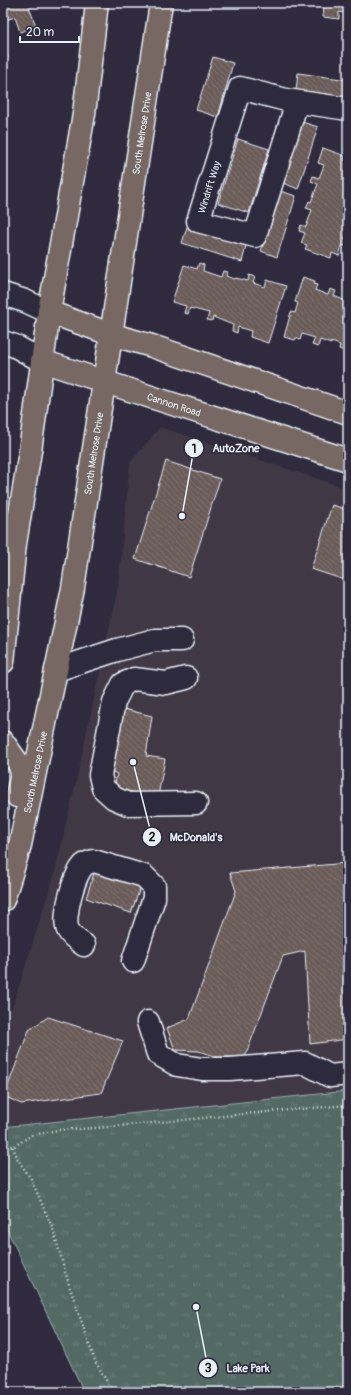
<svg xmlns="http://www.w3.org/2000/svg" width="351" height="1395" font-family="Pangolin,sans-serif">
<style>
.built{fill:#413945}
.grass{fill:url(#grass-tufts);stroke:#9dadae}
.building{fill:url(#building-back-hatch);stroke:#e8f1f8}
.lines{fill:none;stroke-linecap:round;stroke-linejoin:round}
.minor-casing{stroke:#e8f1f8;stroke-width:25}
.major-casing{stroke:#e8f1f8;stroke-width:25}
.path{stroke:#e8f1f8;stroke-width:2.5;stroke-dasharray:1 3;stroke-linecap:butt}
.minor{stroke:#2f2a3d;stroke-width:22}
.major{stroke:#776864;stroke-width:22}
.labels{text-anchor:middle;stroke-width:3.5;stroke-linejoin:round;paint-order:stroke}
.street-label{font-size:10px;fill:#e8f1f8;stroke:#2f2a3d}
.leader{fill:none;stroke:#e8f1f8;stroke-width:1.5}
.callout-dot{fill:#e8f1f8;stroke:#2f2a3d;stroke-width:1.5}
.mark-label{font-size:12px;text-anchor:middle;font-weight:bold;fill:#111}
.callout-label{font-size:11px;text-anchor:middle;font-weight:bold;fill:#e8f1f8;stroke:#2f2a3d;stroke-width:3.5;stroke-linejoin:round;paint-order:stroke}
</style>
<defs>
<pattern id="grass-tufts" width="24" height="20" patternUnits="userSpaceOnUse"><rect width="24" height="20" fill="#526964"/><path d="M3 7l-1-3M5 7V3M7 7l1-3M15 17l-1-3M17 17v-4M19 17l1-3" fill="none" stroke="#6b7f7b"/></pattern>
<pattern id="building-back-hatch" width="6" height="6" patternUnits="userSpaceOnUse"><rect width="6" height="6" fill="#6b5b59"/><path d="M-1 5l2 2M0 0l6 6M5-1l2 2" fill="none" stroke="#807372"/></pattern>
</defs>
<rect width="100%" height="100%" fill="#2f2a3d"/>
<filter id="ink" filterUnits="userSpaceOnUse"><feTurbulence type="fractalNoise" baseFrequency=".025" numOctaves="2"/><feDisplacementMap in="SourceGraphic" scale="8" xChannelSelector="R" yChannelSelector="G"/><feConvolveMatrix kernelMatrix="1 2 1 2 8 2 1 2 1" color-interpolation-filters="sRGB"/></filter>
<g filter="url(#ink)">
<path class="built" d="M160 427 348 489V1091L3 1127V1036L54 876 78 773 118 587 130 463Z"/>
<path class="grass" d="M348 1091V1392H84L3 1221V1127Z"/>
<path class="building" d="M3 3H42L29 7 36 26 20 32 15 17 3 21Z
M278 3H277H290V5H286V7L277 5Z
M324 3H348V14L339 12V19L323 17Z
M3 44 8 58 3 59Z
M213 57 233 63 218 117 196 110Z
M298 73 348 80V97L296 90Z
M302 122 318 127 298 189 283 183Z
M238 139 269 149 249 213 218 203Z
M323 148 345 156 344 160 348 162V228L344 240 348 241V247L342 245 339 256 332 253 331 258 305 249 307 245 301 243 305 233 299 231 301 225 306 227 312 210 306 208 309 201 311 202 318 184 311 181 313 176 319 178 324 165 318 163Z
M280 191 296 196 277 257 261 251Z
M187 227 246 246 242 262 182 243Z
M199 263 204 265 203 271 221 277 223 271 228 272 226 276 235 279 236 278 248 281 249 275 255 277 253 283 265 287 267 280 286 286 268 343 250 337 251 331 238 327 237 333 232 331 233 325 213 317 212 321 207 320 209 313 190 308 188 314 184 313 186 306 172 302 184 265 197 269Z
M303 277 315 281 314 284 317 285 315 290 328 295 330 289 336 291 334 296 348 302V345H346L344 351 339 349 340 345 331 342V344L320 340 318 347 312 345 315 338 302 334 300 340 296 338 295 340 284 337 291 312 295 313 298 303 295 302Z
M166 461 220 479 189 577 135 559Z
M332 505 348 510V581L311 569Z
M120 708 152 716 146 756 165 759 158 796 114 789 117 774 109 770Z
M348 863V1039L310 1044 305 951 283 956 245 1057H218L199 1051 175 1050 167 1028 189 1019 236 891 230 873Z
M96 867 142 883 131 913 86 898Z
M48 1017 123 1041 101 1093 21 1104 4 1096 29 1030Z"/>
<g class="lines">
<g class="minor-casing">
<g id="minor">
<path id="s1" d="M297 102 255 236 198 221 240 88 286 100 348 109"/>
<path d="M3 294 25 301 49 312"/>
<path d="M3 342 15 346 42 361"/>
<path d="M56 670 117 650 155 640H182"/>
<path d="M186 678 166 683 134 679 123 684 114 702 100 775 103 788 114 798 128 804 196 803"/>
<path d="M84 945C78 941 71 936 68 930 62 918 74 876 83 866 85 863 90 862 94 861L144 876 154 886V898L133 961"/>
<path d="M148 1022 158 1054 177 1065 202 1069H230L305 1063 330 1076 348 1074"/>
</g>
</g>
<g class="major-casing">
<g id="major">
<path d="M49 312 110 334 152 346 348 413"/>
<path id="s2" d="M42 361 151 397 348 460"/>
<path d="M3 662 15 544 30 451 49 312 84 114 97 3"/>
<path d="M3 742 20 766 22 773 17 796"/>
<path id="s3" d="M3 900 20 845 73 588 161 3"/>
</g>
</g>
<path class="path" d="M3 1145 13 1147 32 1135 58 1130 97 1128 278 1111 348 1105
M13 1147 17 1158 31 1179 53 1229 69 1285 95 1361 113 1392
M303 1392 306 1391 348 1388"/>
<use href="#minor" class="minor"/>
<use href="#major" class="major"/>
</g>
</g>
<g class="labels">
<g class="street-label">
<text dy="4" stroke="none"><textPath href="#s3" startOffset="780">South Melrose Drive</textPath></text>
<text dy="4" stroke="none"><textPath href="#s1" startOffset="235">Windrift Way</textPath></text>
<text dy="4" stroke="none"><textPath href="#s2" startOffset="139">Cannon Road</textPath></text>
<text dy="4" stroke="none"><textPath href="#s3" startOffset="456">South Melrose Drive</textPath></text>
<text dy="4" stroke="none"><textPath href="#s3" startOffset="132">South Melrose Drive</textPath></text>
</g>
</g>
<path class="leader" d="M182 516L194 448M133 762L152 837M196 1307L208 1368"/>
<g class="callout-dot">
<circle cx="182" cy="516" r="4"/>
<circle cx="133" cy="762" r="4"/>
<circle cx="196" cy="1307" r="4"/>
<circle cx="194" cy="448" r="10"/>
<circle cx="152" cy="837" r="10"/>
<circle cx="208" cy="1368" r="10"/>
</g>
<g class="mark-label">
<text x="194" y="453">1</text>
<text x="152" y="841">2</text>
<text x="208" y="1372">3</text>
</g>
<g class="callout-label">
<text x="236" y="452">AutoZone</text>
<text x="196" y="841">McDonald's</text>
<text x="248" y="1372">Lake Park</text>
</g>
<rect width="351" height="1395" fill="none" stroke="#2f2a3d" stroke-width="16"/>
<rect x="8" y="8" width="335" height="1379" fill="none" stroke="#e8f1f8" stroke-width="1.5" filter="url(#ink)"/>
<path d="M20 36v6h59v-6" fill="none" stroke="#e8f1f8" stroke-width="2"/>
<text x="26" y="36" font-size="12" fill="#e8f1f8" stroke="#2f2a3d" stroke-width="3" paint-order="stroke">20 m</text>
</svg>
